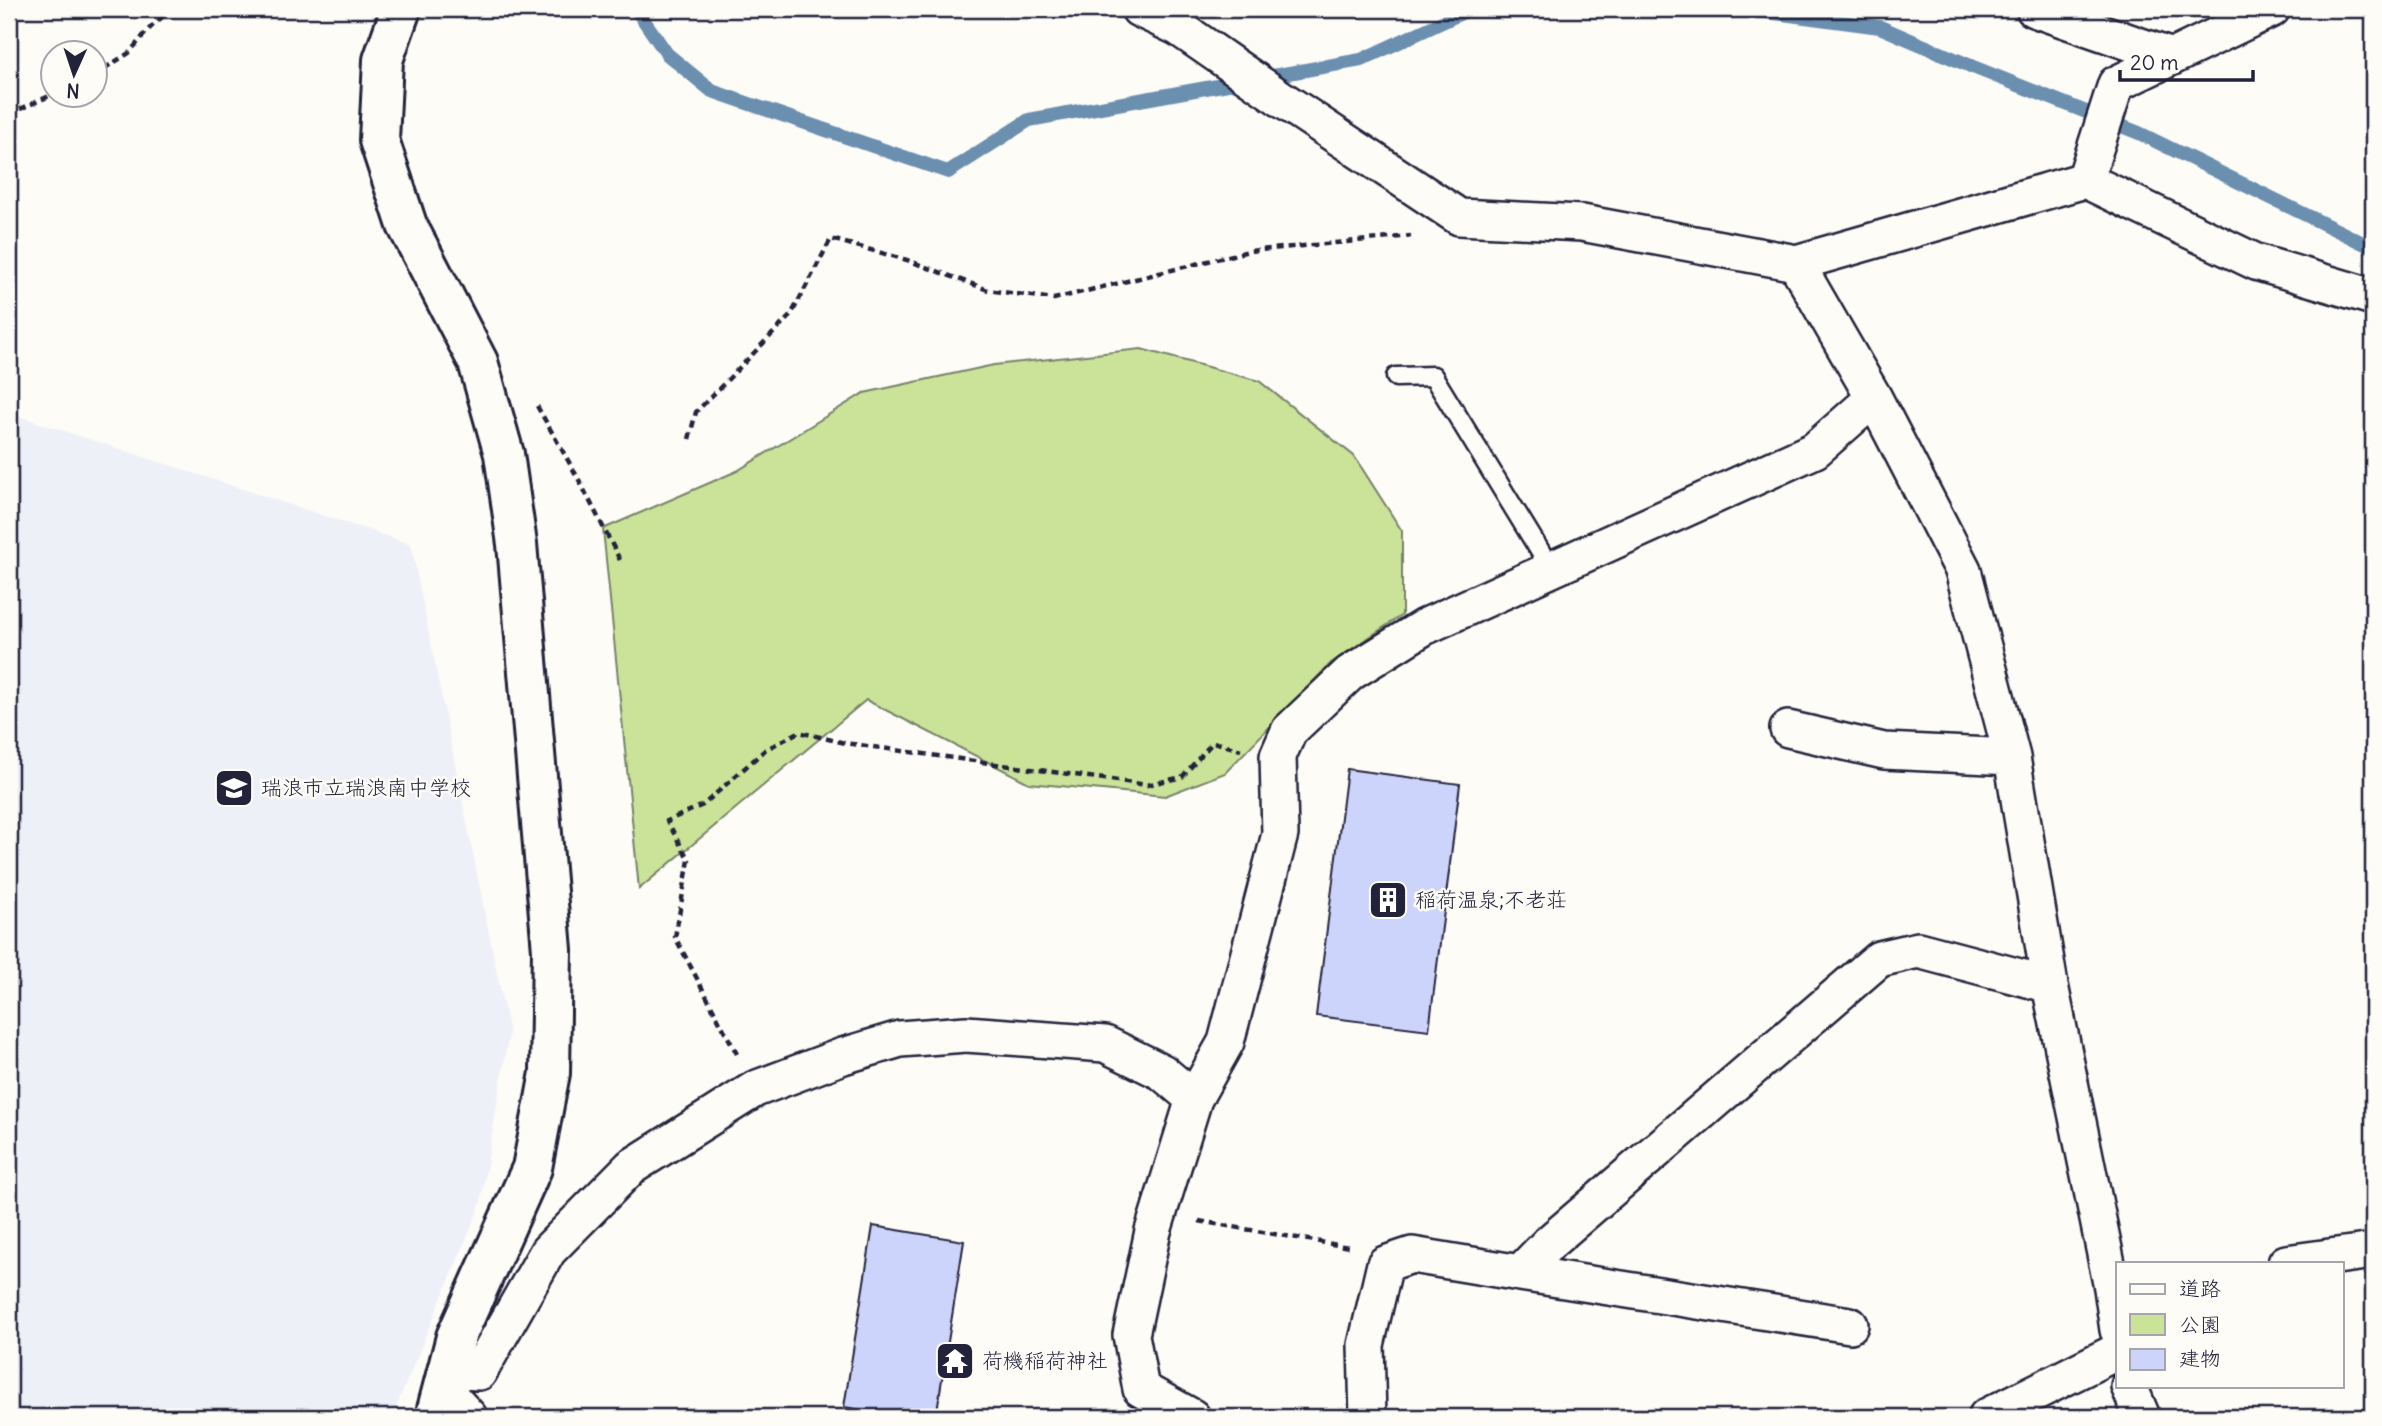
<svg xmlns="http://www.w3.org/2000/svg" width="2382" height="1426" font-family="Delius,'Klee One',sans-serif">
<style>
.built{fill:#eef0f8}
.green{fill:#cae399;stroke:#76826a;stroke-width:2}
.lines{fill:none;stroke-linecap:round;stroke-linejoin:round}
.stream{stroke:#6b8faf;stroke-width:14}
.building{fill:#ccd4fc;stroke:#22223b;stroke-width:2}
.lane-casing{stroke:#22223b;stroke-width:23}
.street-casing{stroke:#22223b;stroke-width:40}
.secondary-casing{stroke:#22223b;stroke-width:44}
.path{stroke:#22223b;stroke-width:4.5;stroke-dasharray:7 5;stroke-linecap:butt}
.lane{stroke:#fdfcf7;stroke-width:18}
.street{stroke:#fdfcf7;stroke-width:35}
.secondary{stroke:#fdfcf7;stroke-width:38}
.labels{text-anchor:middle;stroke-width:5;stroke-linejoin:round;paint-order:stroke}
.poi-label{font-size:21px;fill:#22223b;stroke:#fdfcf7;text-anchor:start}
</style>
<rect width="100%" height="100%" fill="#fdfcf7"/>
<filter id="ink" filterUnits="userSpaceOnUse"><feTurbulence type="fractalNoise" baseFrequency=".0143" numOctaves="2"/><feDisplacementMap in="SourceGraphic" scale="14" xChannelSelector="R" yChannelSelector="G"/><feConvolveMatrix kernelMatrix="1 2 1 2 8 2 1 2 1" color-interpolation-filters="sRGB"/></filter>
<g filter="url(#ink)">
<path class="built" d="M9 413 411 544 509 1033 480 1206 392 1417H9Z"/>
<path class="green" d="M1141 349 1259 381 1354 456 1402 531V615L1331 663 1225 773 1165 796 1029 783 866 700 639 889 603 529 737 471 864 393 994 365Z"/>
<g class="lines">
<path class="stream" d="M636 9 667 54 712 91 948 172 1029 120 1361 60 1470 9
M1744 9 1880 27 1973 67 2139 133 2373 248"/>
</g>
<path class="building" d="M1347 769 1460 784 1429 1030 1316 1016Z
M873 1226 964 1241 936 1417H904L844 1407Z"/>
<g class="lines">
<g class="lane-casing">
<path id="lane" d="M1396 377 1433 376 1551 569"/>
</g>
<g class="street-casing">
<path id="street" d="M1139 9 1179 28 1283 100 1459 217 1582 223 1796 263 2085 180 2256 262 2373 297
M2034 9 2172 57
M2085 180 2116 84 2272 9
M1796 263 1874 398 1963 570 2012 757 2050 985 2112 1288 2118 1330
M1788 729 1884 751 2012 757
M2286 1263 2373 1251
M1520 1273 1850 1325
M446 1370 479 1372 548 1251 631 1167 755 1089 843 1056 900 1039 966 1034 1105 1044 1162 1072 1194 1099
M2129 1386 2142 1417
M442 1388 469 1417
M1192 1417 1141 1389 1131 1335 1153 1231 1194 1099 1226 1042 1280 834 1278 756 1289 731 1350 673 1424 627 1815 450 1874 398
M1368 1417 1366 1345 1385 1264 1412 1255 1520 1273 1549 1243 1879 959 1918 950 2050 985
M1986 1417 2118 1351"/>
</g>
<g class="secondary-casing">
<path id="secondary" d="M401 9 383 60 379 140 407 225 478 362 504 454 517 544 552 950 550 1073 532 1168 456 1337 435 1417"/>
</g>
<path class="path" d="M94 75 129 53 149 29 171 9
M9 114 54 94
M537 406 578 478 621 562
M689 439 696 412 791 315 831 239 907 260 988 290 1054 299 1249 251 1411 236
M737 1054 675 937 689 860 667 821 703 805 765 750 799 732 845 743 1147 785 1182 777 1213 742 1241 750
M1199 1221 1349 1247"/>
<use href="#lane" class="lane"/>
<use href="#street" class="street"/>
<use href="#secondary" class="secondary"/>
</g>
</g>
<defs>
<g id="school-square" transform="scale(2.0125)"><rect x="-9" y="-9" width="18" height="18" rx="4" fill="#22223b" stroke="#fdfcf7"/><path d="M0-5L7-2L0 1L-7-2ZM-4 1L0 2.5L4 1V4Q0 6-4 4Z" fill="#fff"/></g>
<g id="building-square" transform="scale(2.0125)"><rect x="-9" y="-9" width="18" height="18" rx="4" fill="#22223b" stroke="#fdfcf7"/><path d="M-4-6H4V6H1V3H-1V6H-4ZM-2.5-4.3h1.7v1.8h-1.7ZM.8-4.3h1.7v1.8H.8ZM-2.5-1h1.7V.8h-1.7ZM.8-1h1.7V.8H.8Z" fill="#fff"/></g>
<g id="temple-square" transform="scale(2.0125)"><rect x="-9" y="-9" width="18" height="18" rx="4" fill="#22223b" stroke="#fdfcf7"/><path d="M0-6L5-2H3V0L6.5 2.5H4V6H1.5V3h-3V6H-4V2.5H-6.5L-3 0V-2H-5Z" fill="#fff"/></g>
</defs>
<g fill-rule="evenodd">
<use href="#school-square" x="234" y="788"/>
<use href="#building-square" x="1388" y="900"/>
<use href="#temple-square" x="955" y="1361"/>
</g>
<g class="labels">
<g class="poi-label">
<text x="261" y="795">瑞浪市立瑞浪南中学校</text>
<text x="1415" y="907">稲荷温泉;不老荘</text>
<text x="982" y="1368">荷機稲荷神社</text>
</g>
</g>
<rect width="2382" height="1426" fill="none" stroke="#fdfcf7" stroke-width="35"/>
<rect x="18" y="18" width="2347" height="1391" fill="none" stroke="#22223b" stroke-width="2.5" filter="url(#ink)"/>
<rect x="2116" y="1262" width="228" height="126" fill="#fdfcf7" stroke="#a5a5ac" stroke-width="2"/>
<rect x="2130" y="1284" width="35" height="10" fill="#fdfcf7" stroke="#a5a5ac" stroke-width="2"/>
<text x="2179" y="1296" font-size="21" fill="#22223b">道路</text>
<rect x="2130" y="1314" width="35" height="21" fill="#cae399" stroke="#a5a5ac" stroke-width="2"/>
<text x="2179" y="1332" font-size="21" fill="#22223b">公園</text>
<rect x="2130" y="1349" width="35" height="21" fill="#ccd4fc" stroke="#a5a5ac" stroke-width="2"/>
<text x="2179" y="1366" font-size="21" fill="#22223b">建物</text>
<g transform="translate(74 74) rotate(183)"><circle r="33" fill="#fdfcf7" stroke="#a5a5ac" stroke-width="2"/>
<path d="M0-5L12 26L0 18L-12 26Z" fill="#22223b"/>
<text y="-10" font-size="19" font-weight="bold" text-anchor="middle" fill="#22223b">N</text>
</g>
<path d="M2120 70v10h133v-10" fill="none" stroke="#22223b" stroke-width="3.5"/>
<text x="2130" y="70" font-size="21" fill="#22223b" stroke="#fdfcf7" stroke-width="5" paint-order="stroke">20 m</text>
</svg>
